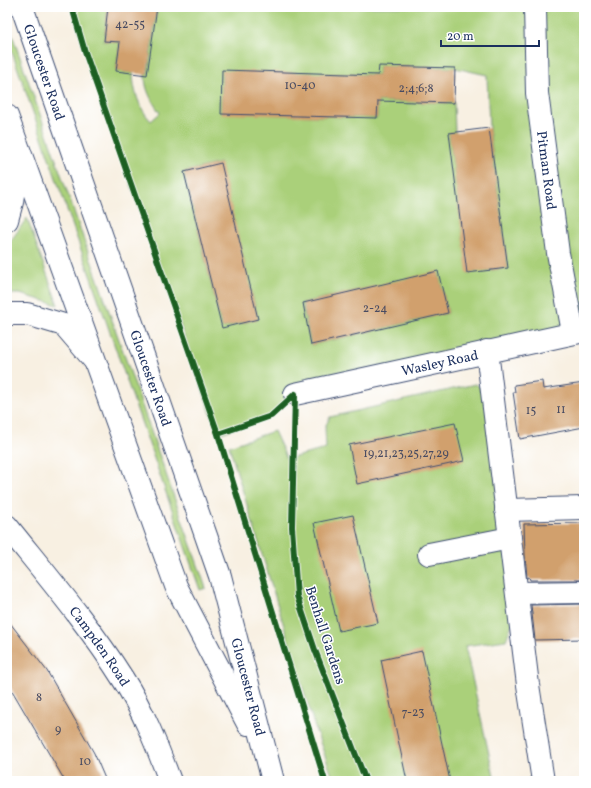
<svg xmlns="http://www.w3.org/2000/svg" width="591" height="788" font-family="Vollkorn,serif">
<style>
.green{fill:#aad07a;stroke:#62806c;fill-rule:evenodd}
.building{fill:#d1a06d}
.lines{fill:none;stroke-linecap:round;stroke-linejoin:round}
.minor-casing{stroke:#3c4c72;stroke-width:24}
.highway-casing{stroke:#3c4c72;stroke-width:24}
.minor{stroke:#fff;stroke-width:22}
.highway{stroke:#fff;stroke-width:22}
.cycleway-casing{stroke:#fff;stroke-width:8}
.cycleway{stroke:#1b5e20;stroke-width:6}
.labels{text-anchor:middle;stroke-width:3;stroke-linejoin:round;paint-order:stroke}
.number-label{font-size:12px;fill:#484b62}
.street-label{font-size:14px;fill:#1b2f5e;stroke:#fff}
</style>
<rect width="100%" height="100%" fill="#fff"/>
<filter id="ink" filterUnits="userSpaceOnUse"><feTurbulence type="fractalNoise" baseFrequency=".025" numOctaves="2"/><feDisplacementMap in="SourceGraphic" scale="8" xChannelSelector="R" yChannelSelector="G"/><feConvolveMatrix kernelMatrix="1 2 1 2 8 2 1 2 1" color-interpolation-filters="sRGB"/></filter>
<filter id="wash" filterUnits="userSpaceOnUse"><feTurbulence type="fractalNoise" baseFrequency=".012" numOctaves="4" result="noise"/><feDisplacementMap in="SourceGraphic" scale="16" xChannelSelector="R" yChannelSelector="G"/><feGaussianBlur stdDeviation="0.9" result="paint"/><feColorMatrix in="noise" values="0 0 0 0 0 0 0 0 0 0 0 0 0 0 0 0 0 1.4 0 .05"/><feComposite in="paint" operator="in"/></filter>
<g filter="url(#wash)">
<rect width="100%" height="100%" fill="#f8f0e2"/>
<path class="green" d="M72 7H108L104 41 120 42 116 71 133 73C133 89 139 109 151 121L160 113C152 102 144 88 145 74H148L157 7H584V331L295 394 271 416 218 434 85 52ZM379 66 455 68 487 75 489 128 508 268 468 273 449 133H455L454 103 378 101 377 118 221 113 222 71 378 75ZM220 163 258 319 222 328 184 172ZM438 272 448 313 311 345 302 303Z
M7 20 206 588 200 590 7 38Z
M27 218 58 305 20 294H7V246Z
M475 384 484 389 514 619 506 640 465 646 495 781H334L316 731 229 446 274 431 287 459 326 449 325 427 330 417Z"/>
<g id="blocks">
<path class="building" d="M108 7H157L147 75 116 71 120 42 104 41Z
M379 66 455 68 454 103 378 101 377 118 221 114 222 70 378 75Z
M489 128 508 268 467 273 449 133Z
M221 163 258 319 222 328 184 172Z
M438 271 448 313 311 345 303 303Z
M542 381 543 389 584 383V427L520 439 513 392H515L514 385Z
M455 423 464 461 357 484 349 445Z
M353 515 378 623 339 631 314 523Z
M584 523V580H530L529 577 527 578 525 555 524 524Z
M584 604V639L535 640 531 605Z
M7 619 47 671 94 753 106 781H65L7 682Z
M422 651 450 781H407L381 660Z"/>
</g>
</g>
<g filter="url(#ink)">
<use href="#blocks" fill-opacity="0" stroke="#3c4c72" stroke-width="1"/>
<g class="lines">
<g class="minor-casing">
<g id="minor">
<path id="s1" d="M535 7 537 93 558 253 573 332"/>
<path d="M7 220 12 202 19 152"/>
<path d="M7 314H27L64 325 94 360"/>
<path d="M487 351 528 685 543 781"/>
<path id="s2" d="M295 394 584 331"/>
<path d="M506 510 584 508"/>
<path id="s3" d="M7 526C47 576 89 625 123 679 143 710 157 746 170 781"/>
<path d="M429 554 510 538"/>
<path d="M517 593 584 592"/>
</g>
</g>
<g class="highway-casing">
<g id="highway">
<path id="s4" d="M22 7 220 576 273 781"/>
<path d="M7 116 176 586 248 724"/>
</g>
</g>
<use href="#minor" class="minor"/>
<use href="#highway" class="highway"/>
<g class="cycleway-casing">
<path id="cycleway" d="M72 7 85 52 218 434 325 781
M295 394 292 527 297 596 315 650 366 781
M218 434 271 416 295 394"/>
</g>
<use href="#cycleway" class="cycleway"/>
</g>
</g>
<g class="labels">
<g class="number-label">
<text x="130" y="28">42-55</text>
<text x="300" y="89">10-40</text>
<text x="416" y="92">2;4;6;8</text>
<text x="375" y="312">2-24</text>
<text x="561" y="413">11</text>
<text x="531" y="414">15</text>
<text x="406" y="457">19,21,23,25,27,29</text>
<text x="39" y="701">8</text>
<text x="413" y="716">7-23</text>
<text x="58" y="733">9</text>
<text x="85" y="765">10</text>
</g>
<g class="street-label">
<text dy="5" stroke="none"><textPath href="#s4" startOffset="69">Gloucester Road</textPath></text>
<text dy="5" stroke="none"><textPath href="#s1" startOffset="164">Pitman Road</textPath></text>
<text dy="5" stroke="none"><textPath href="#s2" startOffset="148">Wasley Road</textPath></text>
<text dy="5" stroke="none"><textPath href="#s4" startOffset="393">Gloucester Road</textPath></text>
<text transform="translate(326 635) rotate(72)" y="5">Benhall Gardens</text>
<text dy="5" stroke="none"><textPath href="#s3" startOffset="152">Campden Road</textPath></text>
<text dy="5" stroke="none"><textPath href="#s4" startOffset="717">Gloucester Road</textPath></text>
</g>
</g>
<rect width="591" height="788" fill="none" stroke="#fff" stroke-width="24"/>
<path d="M441 40v6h98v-6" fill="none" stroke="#1b2f5e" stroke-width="2"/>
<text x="447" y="40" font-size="12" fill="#1b2f5e" stroke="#ffffff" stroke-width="3" paint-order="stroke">20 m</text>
</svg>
